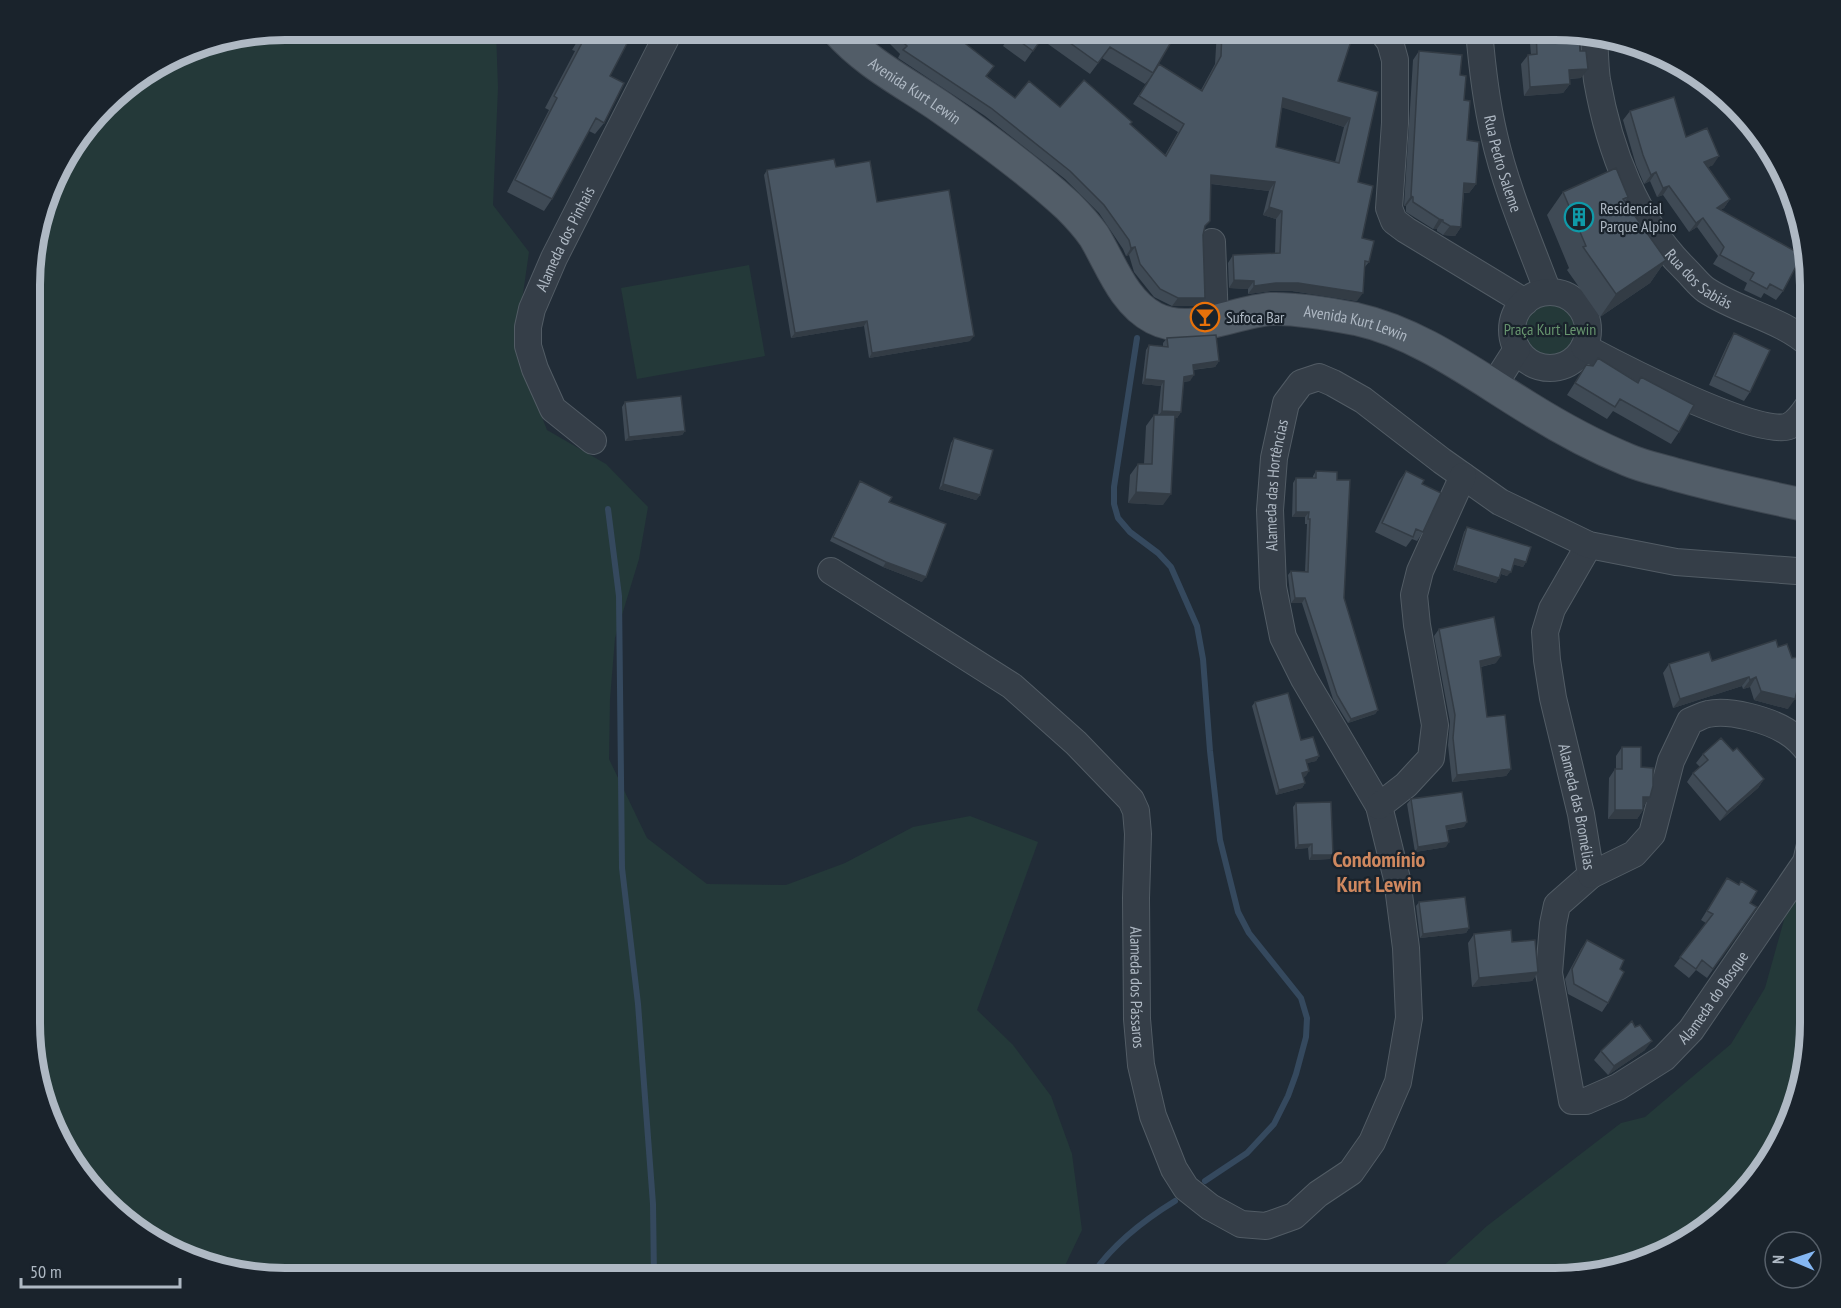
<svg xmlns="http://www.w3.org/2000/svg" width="1841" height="1308" font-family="'PT Sans Narrow',sans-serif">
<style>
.green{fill:#243939}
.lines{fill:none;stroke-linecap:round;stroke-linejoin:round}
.stream{stroke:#35495e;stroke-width:6}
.minor-casing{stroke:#525c65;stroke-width:28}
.major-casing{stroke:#3e4751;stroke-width:34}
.minor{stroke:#353e48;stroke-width:26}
.major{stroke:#525d68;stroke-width:32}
.wall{fill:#3f4a55;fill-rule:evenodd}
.shaded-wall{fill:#333c45}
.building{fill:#495663;stroke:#333c45;stroke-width:1.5;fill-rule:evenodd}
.labels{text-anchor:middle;stroke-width:4.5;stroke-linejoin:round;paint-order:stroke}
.street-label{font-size:16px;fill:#afb9c4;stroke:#1a232c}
.poi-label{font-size:16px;fill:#afb9c4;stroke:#1a232c;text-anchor:start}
.park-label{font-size:16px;fill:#67946e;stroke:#1a232c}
.district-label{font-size:22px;font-weight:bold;fill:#cf885f;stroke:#1a232c}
.rim{fill:none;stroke:#afb9c4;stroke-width:8}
</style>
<rect width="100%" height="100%" fill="#212c37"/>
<path class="green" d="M286 30H496L498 88 493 205 529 252 515 349 547 430 606 464 648 507 639 559 615 638 610 699 609 759 647 838 707 884 786 885 845 863 913 827 970 816 1038 842 977 1010 1013 1045 1051 1096 1072 1154 1082 1230 1059 1278 270 1277 203 1264 130 1225 64 1150 32 1055V253L57 172 117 94 188 49Z
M749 265 765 356 637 379 621 288Z
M1519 330a31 31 0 1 1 62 0a31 31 0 1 1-62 0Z
M1810 827V1038L1792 1120 1758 1178 1669 1251 1555 1278H1430L1487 1226 1621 1123 1645 1117 1731 1044 1765 988Z"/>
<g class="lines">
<path class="stream" d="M1137 338 1114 487V504L1118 518 1130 532 1158 553 1171 567 1197 626 1203 659 1210 751 1220 840 1238 912 1249 933 1301 998 1307 1018 1306 1037 1296 1074 1288 1096 1274 1124 1247 1153 1205 1181
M608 509 619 596 622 868 638 1004 653 1204 654 1278
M1090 1278C1110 1247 1144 1220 1175 1201"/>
<g class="minor-casing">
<g id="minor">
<path d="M1381 30 1390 42 1395 60V123L1389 208 1394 221 1406 230 1525 302"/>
<path id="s1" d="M1479 30C1482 66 1486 101 1494 135 1506 189 1529 241 1548 292"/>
<path id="s2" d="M1594 35C1595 50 1595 66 1597 80 1609 149 1636 222 1687 271 1693 277 1699 285 1706 290 1739 312 1782 319 1810 345"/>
<path d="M1212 242 1215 321"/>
<circle cx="1550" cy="330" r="38"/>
<path d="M1584 347C1616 364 1759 439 1789 426 1799 421 1804 412 1810 403"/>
<path d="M1494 385 1517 349"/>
<path id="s3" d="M593 441 553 409 535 369 528 346V327L532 309 554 258 670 30"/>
<path id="s4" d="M1589 545 1552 609 1545 632 1547 660 1553 698 1581 814 1591 875 1557 905 1553 924 1549 973 1572 1101H1586L1618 1087 1664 1058 1691 1030 1806 862 1810 845"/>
<path id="s5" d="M831 571 1012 686 1076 743 1131 800 1136 811 1138 834 1136 898 1137 1019 1141 1065 1153 1116 1174 1169 1186 1188 1210 1207 1241 1224 1266 1226 1294 1216 1318 1194 1351 1172 1372 1142 1398 1082 1409 1018 1406 948 1397 879 1379 806 1304 679 1283 637 1273 587 1270 510 1274 458 1286 403 1301 383 1319 377 1333 383 1363 400 1442 461 1500 502 1589 545 1676 562 1810 572"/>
<path d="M1379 806 1406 785 1431 758 1435 725 1417 625 1414 595 1420 571 1463 476"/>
<path d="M1591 875 1634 854 1652 834 1671 761 1690 721C1696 719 1702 715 1708 714 1729 709 1768 720 1786 731 1796 737 1804 745 1810 754"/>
</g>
</g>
<g class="major-casing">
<g id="major">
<path id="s6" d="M837 30C867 64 906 83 942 108 985 138 1029 170 1068 206 1077 215 1087 226 1094 236 1111 264 1123 302 1154 318 1191 337 1233 312 1271 309 1297 308 1330 314 1356 319 1419 333 1473 374 1527 407 1559 427 1594 446 1628 460 1644 467 1661 470 1677 475 1721 487 1766 497 1810 506"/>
</g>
</g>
<use href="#minor" class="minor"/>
<use href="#major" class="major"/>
</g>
<path class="wall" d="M584 30H634L610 76 604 123 595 134 589 131 552 199 544 211 507 192 549 110 545 108 575 51 572 50Z
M865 30H948L987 76 1015 98 1060 107 1130 124 1165 155 1178 132 1133 104 1150 78 1145 84 1102 58 1090 74 1041 39 1025 62 1003 46 1014 30H1164L1155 69 1201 90 1215 64 1217 30H1339L1338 81 1378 92 1358 182 1362 238 1369 262 1364 268 1357 301 1292 291H1271L1248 294V289L1229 288 1228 263 1233 255 1275 254 1276 219 1263 215 1269 191 1211 184 1203 235 1205 298 1199 306H1172L1154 297 1134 272 1129 255 1126 256 1123 249 1099 213 1065 179 985 116 898 58 900 54 878 32 872 38ZM1282 107 1344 127 1335 162 1276 147Z
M1529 31H1571L1581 78 1569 79 1570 84 1563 93 1524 96 1521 64 1528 55H1531Z
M1419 51 1460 75 1464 100 1467 140 1476 184 1469 193H1464L1461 227 1455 236 1443 235 1437 231V229H1433L1406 212V206H1404L1413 60Z
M1630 111 1686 137 1713 165 1708 167 1730 199 1724 208 1720 210 1783 291 1776 300 1764 293 1761 298 1744 290 1747 283 1713 264 1718 256 1697 227 1689 232 1663 195 1657 197 1650 181 1644 184 1636 165 1623 120Z
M836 167 877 202 970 341 869 358 864 326 791 338 764 175 767 170Z
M1563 192 1628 197 1625 201 1666 260 1650 283 1600 317 1567 270 1569 268 1547 215Z
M1734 333 1750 392 1744 401 1709 385 1728 343Z
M1167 338 1219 361 1215 367 1193 370 1190 381 1183 382 1181 412 1177 418 1175 417 1163 505 1128 503 1130 475 1138 464H1144L1146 426 1154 415H1158L1161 386 1142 384 1146 350 1149 345 1163 346V343Z
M1598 358 1638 382 1641 377 1679 432 1671 444 1613 411 1607 419 1567 395 1586 365 1592 366Z
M625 402 685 431 682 435 625 441 622 407Z
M954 438 980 495 976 500 939 489 951 443Z
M1316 471 1344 598 1378 710 1375 714 1348 723 1333 699 1302 603H1291L1288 575 1291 571 1305 572 1307 524H1305V517H1292L1293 483 1296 478H1313V476Z
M1406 471 1422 484 1423 532 1417 541 1412 539 1406 547 1375 532 1399 481Z
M860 481 889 502 922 582 883 567 830 541 857 486Z
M1467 527 1526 562 1523 567 1513 564 1507 576 1501 574 1496 583 1453 570 1464 532Z
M1439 629 1496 663 1481 667 1487 717 1511 769 1506 776 1452 782 1448 745 1450 722 1434 636Z
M1776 640 1788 709 1754 700 1750 687 1743 689 1742 686 1673 708 1663 673 1669 664 1712 661Z
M1255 702 1319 756 1316 761 1307 763 1306 776 1303 777 1305 783 1302 788 1276 795 1252 706Z
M1622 747 1641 767 1650 797 1643 806V810L1637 819H1608L1609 778 1615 769H1616V756Z
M1733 751 1764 779 1758 788 1720 821 1687 782 1693 773 1700 767 1696 763 1703 754Z
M1411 799 1464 827 1447 830 1446 847 1415 852 1407 804Z
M1296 803 1330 859 1309 860 1308 848 1295 849 1293 807Z
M1727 878 1750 903 1757 907 1707 978 1696 970 1689 978 1674 966 1706 923 1701 920Z
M1419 902 1469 928 1466 933 1420 938 1416 906Z
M1474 934 1512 942 1538 972 1532 981 1472 987 1468 943Z
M1587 940 1620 969 1608 1003 1602 1012 1568 994 1565 979 1581 949Z
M1810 942V971L1797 960Z
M1645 1050 1608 1075 1594 1060 1601 1051Z"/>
<path class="shaded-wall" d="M877 30H879L872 38Z
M1588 69 1581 78 1562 79 1569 70Z
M1570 84 1563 93 1524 96 1530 87Z
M1283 98 1350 118 1344 127 1277 106Z
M1719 156 1713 165 1698 172 1704 162Z
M1656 172 1650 181 1644 184 1651 175Z
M1211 175 1275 182 1269 191 1205 183Z
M1464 183 1476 184 1469 193 1458 192Z
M1669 186 1663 195 1657 197 1663 188Z
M1411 196 1413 197 1406 206H1404Z
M1730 199 1724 208 1710 217 1717 208Z
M1269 207 1282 211 1276 219 1263 215Z
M1703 218 1697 227 1689 232 1696 223Z
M1439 219 1443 220 1437 229H1433Z
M1450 226 1461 227 1455 236 1443 235Z
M1135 247 1129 255 1126 256 1131 248Z
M1666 260 1650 283 1600 317 1616 294Z
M1234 280 1254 281 1248 289 1229 288Z
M1276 283H1298L1363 293 1357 301 1292 291H1271L1248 294 1254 286Z
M1178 298H1205L1199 306H1172Z
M867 321 864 326 791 338 795 333Z
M974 336 970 341 869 358 872 353Z
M1219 361 1215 367 1189 370 1193 365Z
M1194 375 1190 381 1180 382 1184 377Z
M1145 379 1164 381 1161 386 1142 384Z
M1162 411 1181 412 1177 418 1158 416Z
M685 431 682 435 625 441 629 437Z
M943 484 980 495 976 500 939 489Z
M1136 492 1171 494 1163 505 1128 503Z
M1296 512H1309L1305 517H1292Z
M1515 559 1526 562 1523 567 1511 564Z
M886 562 926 577 922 582 883 567Z
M1456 565 1499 578 1496 583 1453 570Z
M1502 569 1511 572 1507 576 1499 573Z
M1295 598H1305L1302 603H1291Z
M1501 656 1496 663 1475 668 1480 661Z
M1749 677 1742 686 1673 708 1680 699Z
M1756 677 1750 687 1743 689 1750 680Z
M1761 691 1795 699 1788 709 1754 700Z
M1378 710 1375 714 1348 723 1351 719Z
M1319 756 1316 761 1303 764 1306 760Z
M1511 769 1506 776 1452 782 1457 775Z
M1309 771 1306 776 1299 778 1302 773Z
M1764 779 1758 788 1720 821 1727 812Z
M1305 783 1302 788 1276 795 1279 790Z
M1643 797H1650L1644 806H1637Z
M1615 810H1643L1637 819H1608Z
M1467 822 1464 827 1443 830 1446 826Z
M1449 842 1446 847 1415 852 1418 847Z
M1312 844 1308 848 1295 849 1298 845Z
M1312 855H1333L1330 859 1309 860Z
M1469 928 1466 933 1420 938 1423 934Z
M1538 972 1532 981 1472 987 1479 978Z
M1652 1041 1645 1050 1608 1075 1614 1066Z"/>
<path class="building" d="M585 30H634L610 76 624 83 604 123 596 118 552 199 515 180 557 98 554 96 584 39 581 38Z
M890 30H948L994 66 986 76 1015 98 1029 81 1060 107 1084 80 1132 122 1130 124 1166 156 1184 124 1139 96 1159 64 1202 91 1221 56 1222 30H1339L1353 35 1338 81 1378 92 1358 182 1373 186 1362 238 1374 241 1369 262 1365 261 1363 293 1298 283H1276L1254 286V281L1234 280 1233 255 1280 253 1282 211 1269 207 1275 182 1211 175 1210 221 1205 226 1203 235 1205 298H1178L1160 289 1140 264 1135 247 1131 248 1129 240 1104 205 1070 171 991 108 903 50 907 46ZM1283 98 1350 118 1339 163 1276 147Z
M1014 30H1048L1033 51 1011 35Z
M1052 30H1164L1174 37 1153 73 1110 47 1098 63Z
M1536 31H1571L1579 32 1580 51H1586L1588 69 1569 70 1570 84 1530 87 1528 55 1537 54Z
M1419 51 1462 55 1460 75 1466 76 1464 100 1470 101 1467 140 1479 142 1476 184 1464 183 1461 227 1450 226 1443 222V220L1439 219 1413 202V197L1411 196Z
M1674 97 1686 137 1707 128 1719 156 1704 162 1730 199 1717 208 1802 255 1783 291 1770 284 1767 289 1750 280 1754 273 1720 255 1724 247 1703 218 1696 223 1669 186 1663 188 1656 172 1651 175 1643 155 1630 111Z
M834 159 836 167 870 161 877 202 949 190 974 336 872 353 867 321 795 333 767 170Z
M1616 168 1628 197 1623 199 1666 260 1616 294 1583 247 1586 246 1563 192Z
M1734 333 1770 350 1750 392 1715 376Z
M1216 335 1219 361 1193 365 1194 375 1184 377 1181 412 1162 411 1164 381 1145 379 1149 345 1168 347 1167 338Z
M1598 358 1638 383 1641 377 1694 405 1679 432 1620 399 1615 407 1575 383 1586 365 1593 366Z
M681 396 685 431 629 437 625 402Z
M1154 415H1175L1171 494 1136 492 1138 464H1152Z
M954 438 993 450 980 495 943 484Z
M1316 471 1337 472V480H1350L1344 598 1378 710 1351 719 1337 695 1305 598H1295L1291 571 1308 572 1310 519H1308L1309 512H1296V478H1316Z
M1406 471 1424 480 1422 484 1441 493 1423 532 1416 529 1413 537 1382 523Z
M860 481 892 497 889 502 946 524 926 577 886 562 833 537Z
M1467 527 1531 547 1526 562 1515 559 1511 572 1502 569 1499 578 1456 565Z
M1494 617 1501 656 1480 661 1487 717 1505 715 1511 769 1457 775 1453 738 1455 715 1439 629Z
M1776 640 1778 647 1787 644 1792 658 1798 657 1802 670 1795 699 1761 691 1756 677 1750 680 1749 677 1680 699 1669 664 1709 652 1712 661Z
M1288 693 1301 740 1313 737 1319 756 1306 760 1309 771 1302 773 1305 783 1279 790 1255 702Z
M1721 738 1733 751 1737 748 1764 779 1727 812 1693 773 1708 760 1703 754Z
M1622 747H1641V767L1653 768V786L1650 797H1643V810H1615V769H1622Z
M1462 792 1467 822 1446 826 1449 842 1418 847 1411 799Z
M1331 802 1333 855H1312V844L1298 845 1296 803Z
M1727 878 1739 885 1741 881 1757 891 1750 903 1757 907 1713 969 1702 960 1696 969 1680 957 1713 914 1707 911Z
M1465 897 1469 928 1423 934 1419 902Z
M1511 930 1512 942 1535 940 1538 972 1479 978 1474 934Z
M1587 940 1624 960 1620 969 1624 972 1608 1003 1574 984 1572 969Z
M1810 942V964L1800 955Z
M1632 1021 1635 1027 1640 1025 1652 1041 1614 1066 1601 1051Z"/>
<defs>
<g id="building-ring" transform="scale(1.5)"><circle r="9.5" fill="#1a232c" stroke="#0f9aa8" stroke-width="1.5"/><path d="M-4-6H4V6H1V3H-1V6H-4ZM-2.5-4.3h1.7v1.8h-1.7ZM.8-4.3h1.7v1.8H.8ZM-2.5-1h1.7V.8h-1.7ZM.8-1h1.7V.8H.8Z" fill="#0f9aa8"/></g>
<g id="bar-ring" transform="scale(1.5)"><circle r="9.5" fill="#1a232c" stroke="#e8710a" stroke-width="1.5"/><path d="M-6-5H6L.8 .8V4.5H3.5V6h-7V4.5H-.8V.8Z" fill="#e8710a"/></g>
</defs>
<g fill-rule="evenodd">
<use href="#building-ring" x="1579" y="217"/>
<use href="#bar-ring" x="1205" y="317"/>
</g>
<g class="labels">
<g class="street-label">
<text dy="6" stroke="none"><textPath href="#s6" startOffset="99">Avenida Kurt Lewin</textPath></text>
<text dy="6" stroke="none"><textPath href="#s1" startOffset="136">Rua Pedro Saleme</textPath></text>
<text dy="6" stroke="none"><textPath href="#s3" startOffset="234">Alameda dos Pinhais</textPath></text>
<text dy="6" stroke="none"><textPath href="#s2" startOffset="274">Rua dos Sabiás</textPath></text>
<text dy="6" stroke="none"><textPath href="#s6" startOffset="640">Avenida Kurt Lewin</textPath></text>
<text dy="6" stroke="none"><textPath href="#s5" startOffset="1700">Alameda das Hortências</textPath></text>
<text dy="6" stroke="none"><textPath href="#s4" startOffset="276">Alameda das Bromélias</textPath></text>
<text dy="6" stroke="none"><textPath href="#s5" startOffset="568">Alameda dos Pássaros</textPath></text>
<text dy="6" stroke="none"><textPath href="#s4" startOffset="771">Alameda do Bosque</textPath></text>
</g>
<g class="poi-label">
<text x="1600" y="214">Residencial<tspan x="1600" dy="18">Parque Alpino</tspan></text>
<text x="1226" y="323">Sufoca Bar</text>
</g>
<g class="park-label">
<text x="1550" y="335">Praça Kurt Lewin</text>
</g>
<g class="district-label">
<text x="1379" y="867">Condomínio<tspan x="1379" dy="25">Kurt Lewin</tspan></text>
</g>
</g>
<path d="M0 0H1841V1308H0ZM285 40H1555A245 245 0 0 1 1800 285V1023A245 245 0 0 1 1555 1268H285A245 245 0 0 1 40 1023V285A245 245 0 0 1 285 40Z" fill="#1a232c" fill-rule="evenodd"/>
<path class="rim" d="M285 40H1555A245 245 0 0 1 1800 285V1023A245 245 0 0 1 1555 1268H285A245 245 0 0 1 40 1023V285A245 245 0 0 1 285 40Z"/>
<g transform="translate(1793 1260) rotate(272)"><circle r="28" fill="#1a232c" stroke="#565f69" stroke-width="1.5"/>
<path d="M0-4.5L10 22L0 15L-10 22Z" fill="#85b7f3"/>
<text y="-9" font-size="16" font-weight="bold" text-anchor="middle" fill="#afb9c4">N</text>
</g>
<path d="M21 1278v9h159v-9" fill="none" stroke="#afb9c4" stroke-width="3"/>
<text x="30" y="1278" font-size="18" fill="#afb9c4" stroke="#1a232c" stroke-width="4.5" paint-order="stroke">50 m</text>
</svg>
